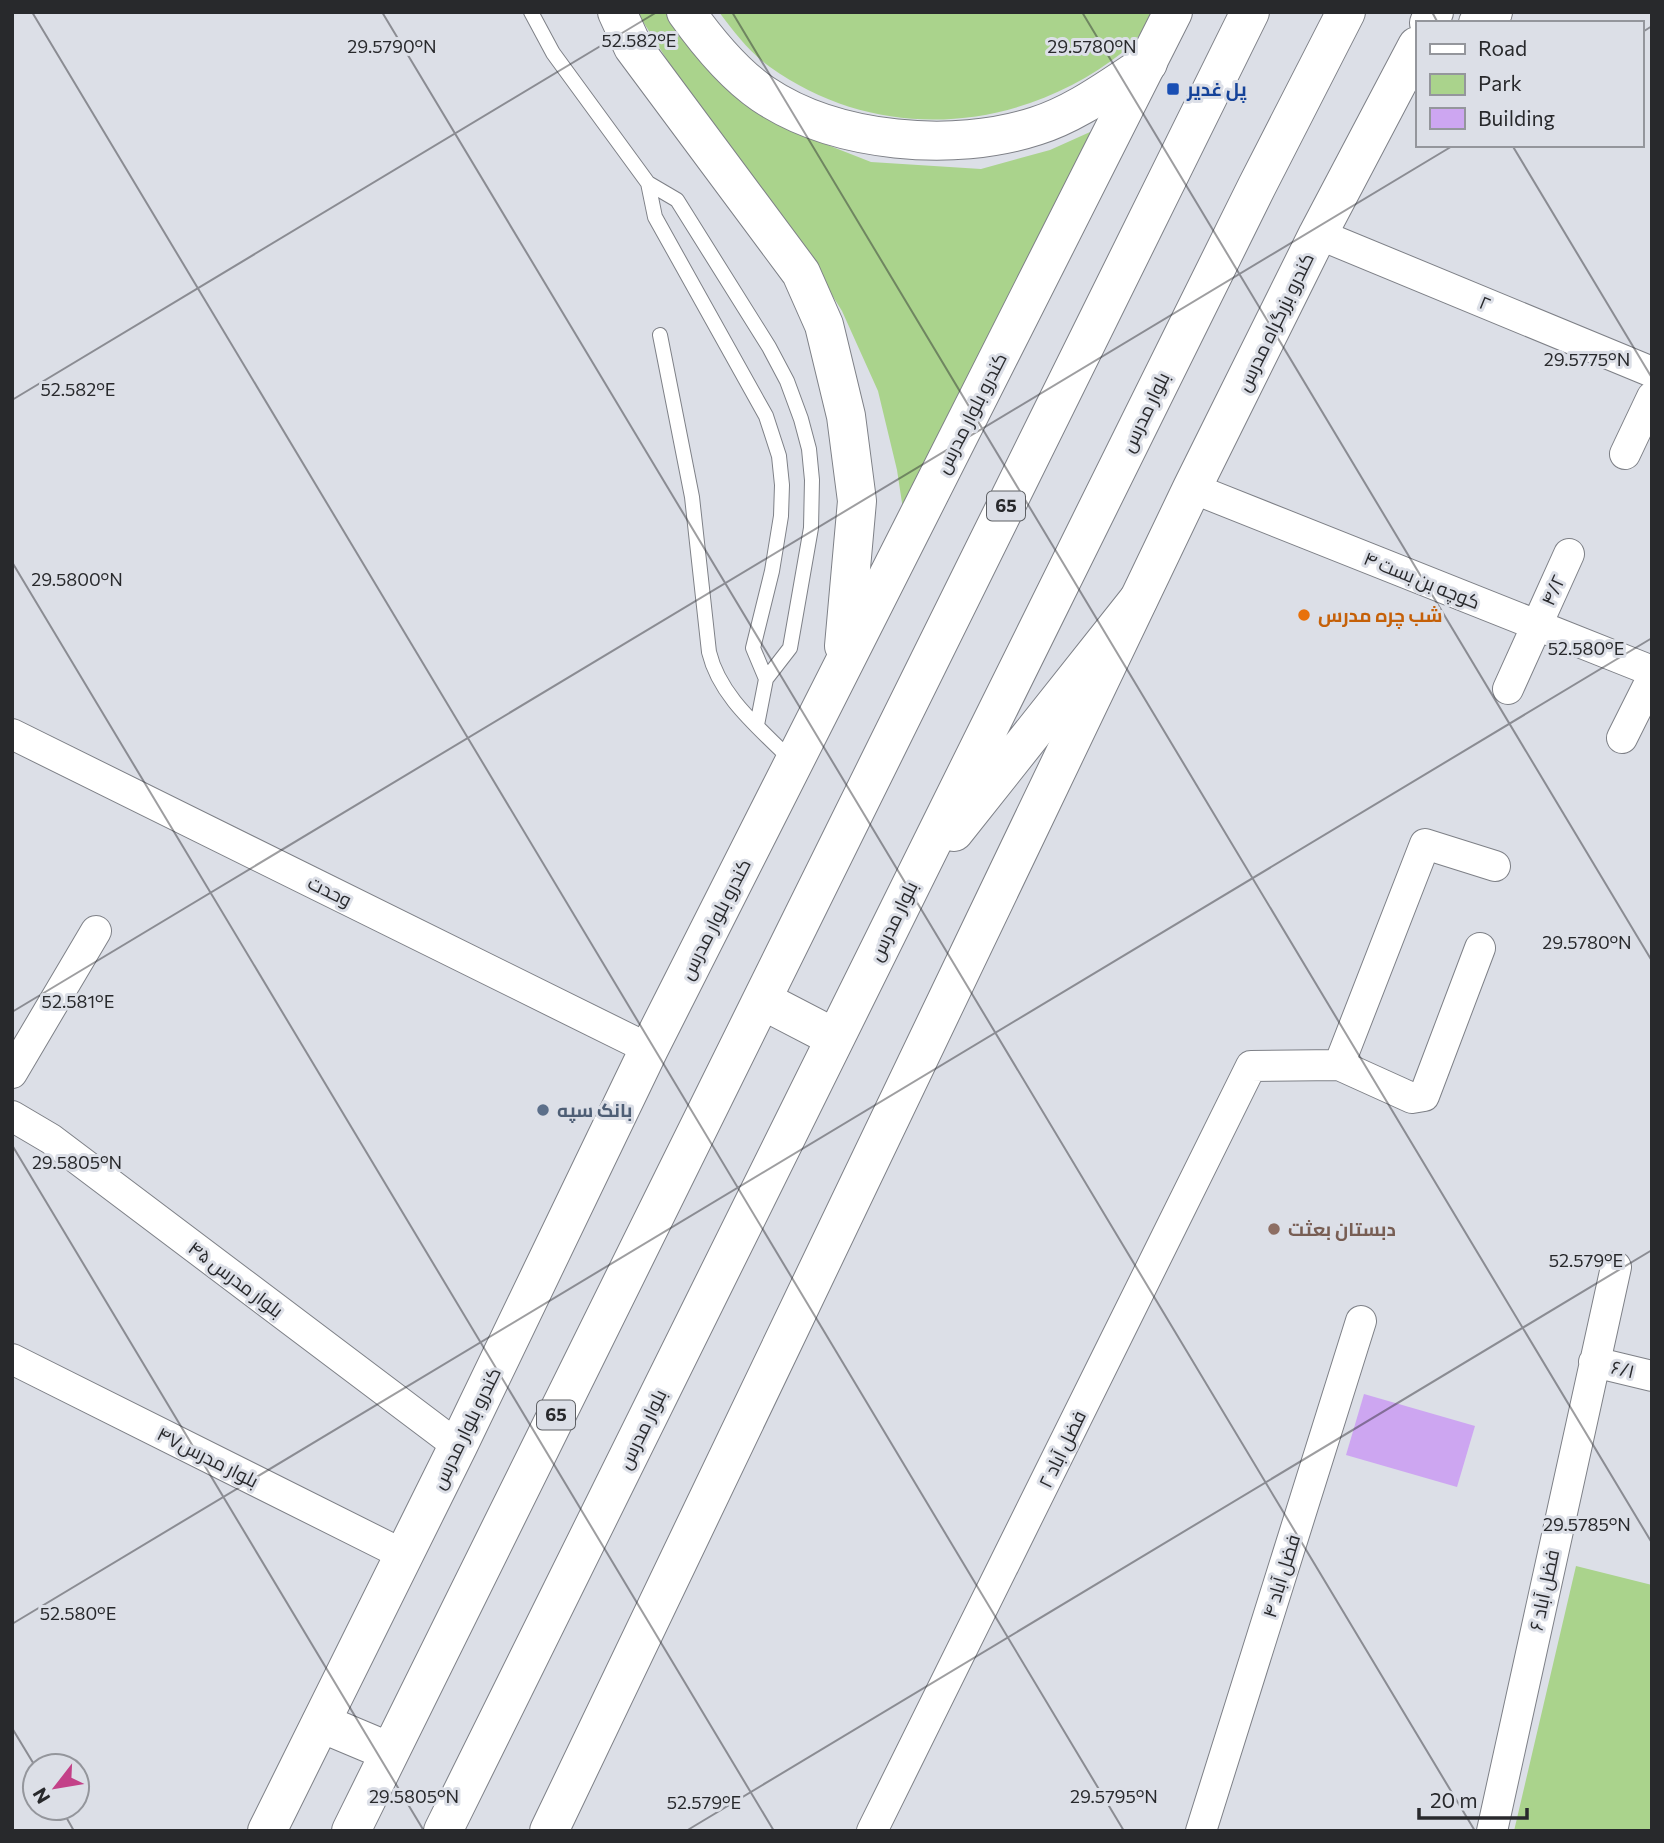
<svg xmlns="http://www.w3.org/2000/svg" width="1664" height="1843" font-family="Commissioner,Cairo,sans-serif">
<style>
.green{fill:#aad38c}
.building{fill:#cda6f1}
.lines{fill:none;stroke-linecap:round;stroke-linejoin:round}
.lane-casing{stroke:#7e8087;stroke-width:16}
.street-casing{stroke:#7e8087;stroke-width:32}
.secondary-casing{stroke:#7e8087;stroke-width:40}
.primary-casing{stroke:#7e8087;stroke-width:40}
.highway-casing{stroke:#7e8087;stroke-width:40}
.lane{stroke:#fff;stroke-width:14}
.street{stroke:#fff;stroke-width:30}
.secondary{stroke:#fff;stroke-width:38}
.primary{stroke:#fff;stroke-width:38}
.highway{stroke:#fff;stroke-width:38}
.ticks{fill:none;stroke:#28292c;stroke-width:2;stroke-opacity:0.45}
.transit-dot{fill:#1a4fb4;stroke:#dcdfe7;stroke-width:2.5}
.food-dot{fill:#e8710a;stroke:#dcdfe7;stroke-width:2.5}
.service-dot{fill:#5c6f8a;stroke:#dcdfe7;stroke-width:2.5}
.education-dot{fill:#8d6e63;stroke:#dcdfe7;stroke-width:2.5}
.labels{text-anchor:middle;stroke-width:6;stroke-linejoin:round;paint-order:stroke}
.shield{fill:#dcdfe7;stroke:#5e6064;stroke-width:2}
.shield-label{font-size:18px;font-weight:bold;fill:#28292c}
.transit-label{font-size:19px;font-weight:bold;fill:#164399;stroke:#dcdfe7;text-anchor:start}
.street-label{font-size:19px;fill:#28292c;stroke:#dcdfe7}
.food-label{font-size:19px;font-weight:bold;fill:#c56008;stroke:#dcdfe7;text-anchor:start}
.service-label{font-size:19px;font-weight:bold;fill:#4e5e75;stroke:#dcdfe7;text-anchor:start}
.education-label{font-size:19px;font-weight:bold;fill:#785e54;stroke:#dcdfe7;text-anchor:start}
.ticks-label{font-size:18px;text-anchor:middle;fill:#28292c;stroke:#dcdfe7;stroke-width:6;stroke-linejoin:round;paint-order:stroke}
</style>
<rect width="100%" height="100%" fill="#dcdfe7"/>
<path class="green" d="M637 12H667L690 48 743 103 820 142 871 162 981 169 1050 150 1099 128 904 516 897 470 878 391 842 311 814 266 669 63Z
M719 12H1159C1147 25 1136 41 1123 52 1020 133 879 145 770 67 750 53 734 32 719 12Z
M1576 1566 1652 1585V1831H1514Z"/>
<path class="building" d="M1364 1394 1475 1426 1457 1487 1346 1455Z"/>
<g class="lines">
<g class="lane-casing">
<path id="lane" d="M531 12 553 53 648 183 677 200 769 347 787 381 801 419 809 449 812 480 811 528 790 648 766 679 757 725
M648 183 655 217 766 416 779 456 782 485 781 516 772 571 753 648 766 679
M660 335 692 497 709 652C720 698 761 729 793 762"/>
</g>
<g class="street-casing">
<path id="street" d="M1318 234 1652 372
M1625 454 1652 397
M1192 488 1652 671
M1508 689 1569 554
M12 734 649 1049
M1622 738 1652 678
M1339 1065 1425 844 1495 866
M12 1073 96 931
M12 1116 51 1139 458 1446
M12 1359 404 1555
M1594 1362 1652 1376
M872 1831 1251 1066 1339 1065 1412 1098 1424 1096 1480 948
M1201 1831 1361 1321
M1492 1831 1616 1267"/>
</g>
<g class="secondary-casing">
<path id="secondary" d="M617 12 633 47 801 273 824 325 846 416 857 501 844 646
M1429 23 1434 12
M1478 23 1493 12
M267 1831 458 1446 649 1049 1173 12
M549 1831 1192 488 1318 234 1417 46"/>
</g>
<g class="primary-casing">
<path id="primary" d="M954 832 1138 600
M762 1000 835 1038
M321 1723 390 1752
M351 1831 1250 12
M443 1831 1257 186 1346 12"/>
</g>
<g class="highway-casing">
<path id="highway" d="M686 12C706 40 735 75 763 94 836 143 954 153 1036 126 1077 113 1112 86 1148 63"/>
</g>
<use href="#lane" class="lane"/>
<use href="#street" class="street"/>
<use href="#secondary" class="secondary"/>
<use href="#primary" class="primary"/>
<use href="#highway" class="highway"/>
</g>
<path class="ticks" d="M32 12 1124 1831M382 12 1475 1831M732 12 1652 1543M1082 12 1652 961M1432 12 1438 23M1641 33 1652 26M1512 145 1652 378M12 400 657 12M12 562 774 1831M12 1012 1454 145M12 1145 424 1831M12 1624 1652 638M12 1728 35 1766M61 1808 74 1831M686 1831 1652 1250"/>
<rect class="transit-dot" x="1166" y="82" width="14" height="14" rx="3.5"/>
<circle class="food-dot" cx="1304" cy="615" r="7"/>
<circle class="service-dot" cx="543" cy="1110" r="7"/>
<circle class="education-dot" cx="1274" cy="1229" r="7"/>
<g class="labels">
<g class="shield">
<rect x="987" y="491.5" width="38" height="29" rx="5"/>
<rect x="537" y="1400.5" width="38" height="29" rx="5"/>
</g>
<g class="shield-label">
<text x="1006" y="512">65</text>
<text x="556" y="1421">65</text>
</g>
<g class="transit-label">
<text x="1187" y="96">پل غدیر</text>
</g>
<g class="street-label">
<text transform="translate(1485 303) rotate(22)" y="7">۲</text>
<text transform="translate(1275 322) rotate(-64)" y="7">کندرو بزرگراه مدرس</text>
<text transform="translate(1145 412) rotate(-64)" y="7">بلوار مدرس</text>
<text transform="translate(971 413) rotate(-63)" y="7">کندرو بلوار مدرس</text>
<text transform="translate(1422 580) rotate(22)" y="7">کوچه بن بست ۴</text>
<text transform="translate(1553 590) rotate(-66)" y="7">۴/۲</text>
<text transform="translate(330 891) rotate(26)" y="7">وحدت</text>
<text transform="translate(715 919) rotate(-63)" y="7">کندرو بلوار مدرس</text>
<text transform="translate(893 921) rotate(-64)" y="7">بلوار مدرس</text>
<text transform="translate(236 1279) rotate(37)" y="7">۴۵ بلوار مدرس</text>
<text transform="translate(1623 1369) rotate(13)" y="7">۶/۱</text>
<text transform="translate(466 1428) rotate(-64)" y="7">کندرو بلوار مدرس</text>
<text transform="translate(642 1429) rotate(-64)" y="7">بلوار مدرس</text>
<text transform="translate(1062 1449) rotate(-64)" y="7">فضل آباد ۲</text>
<text transform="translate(208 1457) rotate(27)" y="7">بلوار مدرس۴۷</text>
<text transform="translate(1281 1576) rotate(-73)" y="7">فضل آباد ۴</text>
<text transform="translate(1544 1590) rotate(-78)" y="7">فضل آباد ۶</text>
</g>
<g class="food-label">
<text x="1318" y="622">شب چره مدرس</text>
</g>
<g class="service-label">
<text x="557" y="1117">بانک سپه</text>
</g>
<g class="education-label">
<text x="1288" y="1236">دبستان بعثت</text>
</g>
</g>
<g class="ticks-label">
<text x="639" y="47">52.582°E</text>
<text x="392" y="53">29.5790°N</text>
<text x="1092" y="53">29.5780°N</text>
<text x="1587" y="366">29.5775°N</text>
<text x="78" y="396">52.582°E</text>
<text x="77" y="586">29.5800°N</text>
<text x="1586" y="655">52.580°E</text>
<text x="1587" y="949">29.5780°N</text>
<text x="78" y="1008">52.581°E</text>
<text x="77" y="1169">29.5805°N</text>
<text x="1586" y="1267">52.579°E</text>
<text x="1587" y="1531">29.5785°N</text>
<text x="78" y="1620">52.580°E</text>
<text x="414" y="1803">29.5805°N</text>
<text x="1114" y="1803">29.5795°N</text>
<text x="704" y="1809">52.579°E</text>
</g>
<rect width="1664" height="1843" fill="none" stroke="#28292c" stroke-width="28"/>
<rect x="1416" y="21" width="228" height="126" fill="#dcdfe7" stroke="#94969c" stroke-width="2"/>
<rect x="1430" y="44" width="35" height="10" fill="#ffffff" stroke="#94969c" stroke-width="2"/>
<text x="1478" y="56" font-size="21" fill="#28292c">Road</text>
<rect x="1430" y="74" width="35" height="21" fill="#aad38c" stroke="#94969c" stroke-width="2"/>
<text x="1478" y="91" font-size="21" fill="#28292c">Park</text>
<rect x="1430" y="108" width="35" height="21" fill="#cda6f1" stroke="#94969c" stroke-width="2"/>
<text x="1478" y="126" font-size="21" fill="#28292c">Building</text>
<g transform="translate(56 1787) rotate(239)"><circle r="33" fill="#dcdfe7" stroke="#94969c" stroke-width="2"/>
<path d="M0-5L12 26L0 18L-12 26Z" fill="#c34188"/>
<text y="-10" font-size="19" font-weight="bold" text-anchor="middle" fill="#28292c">N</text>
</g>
<path d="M1419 1808v10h108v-10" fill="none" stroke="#28292c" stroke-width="3.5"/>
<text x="1430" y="1808" font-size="21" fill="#28292c" stroke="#dcdfe7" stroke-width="5" paint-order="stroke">20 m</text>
</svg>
